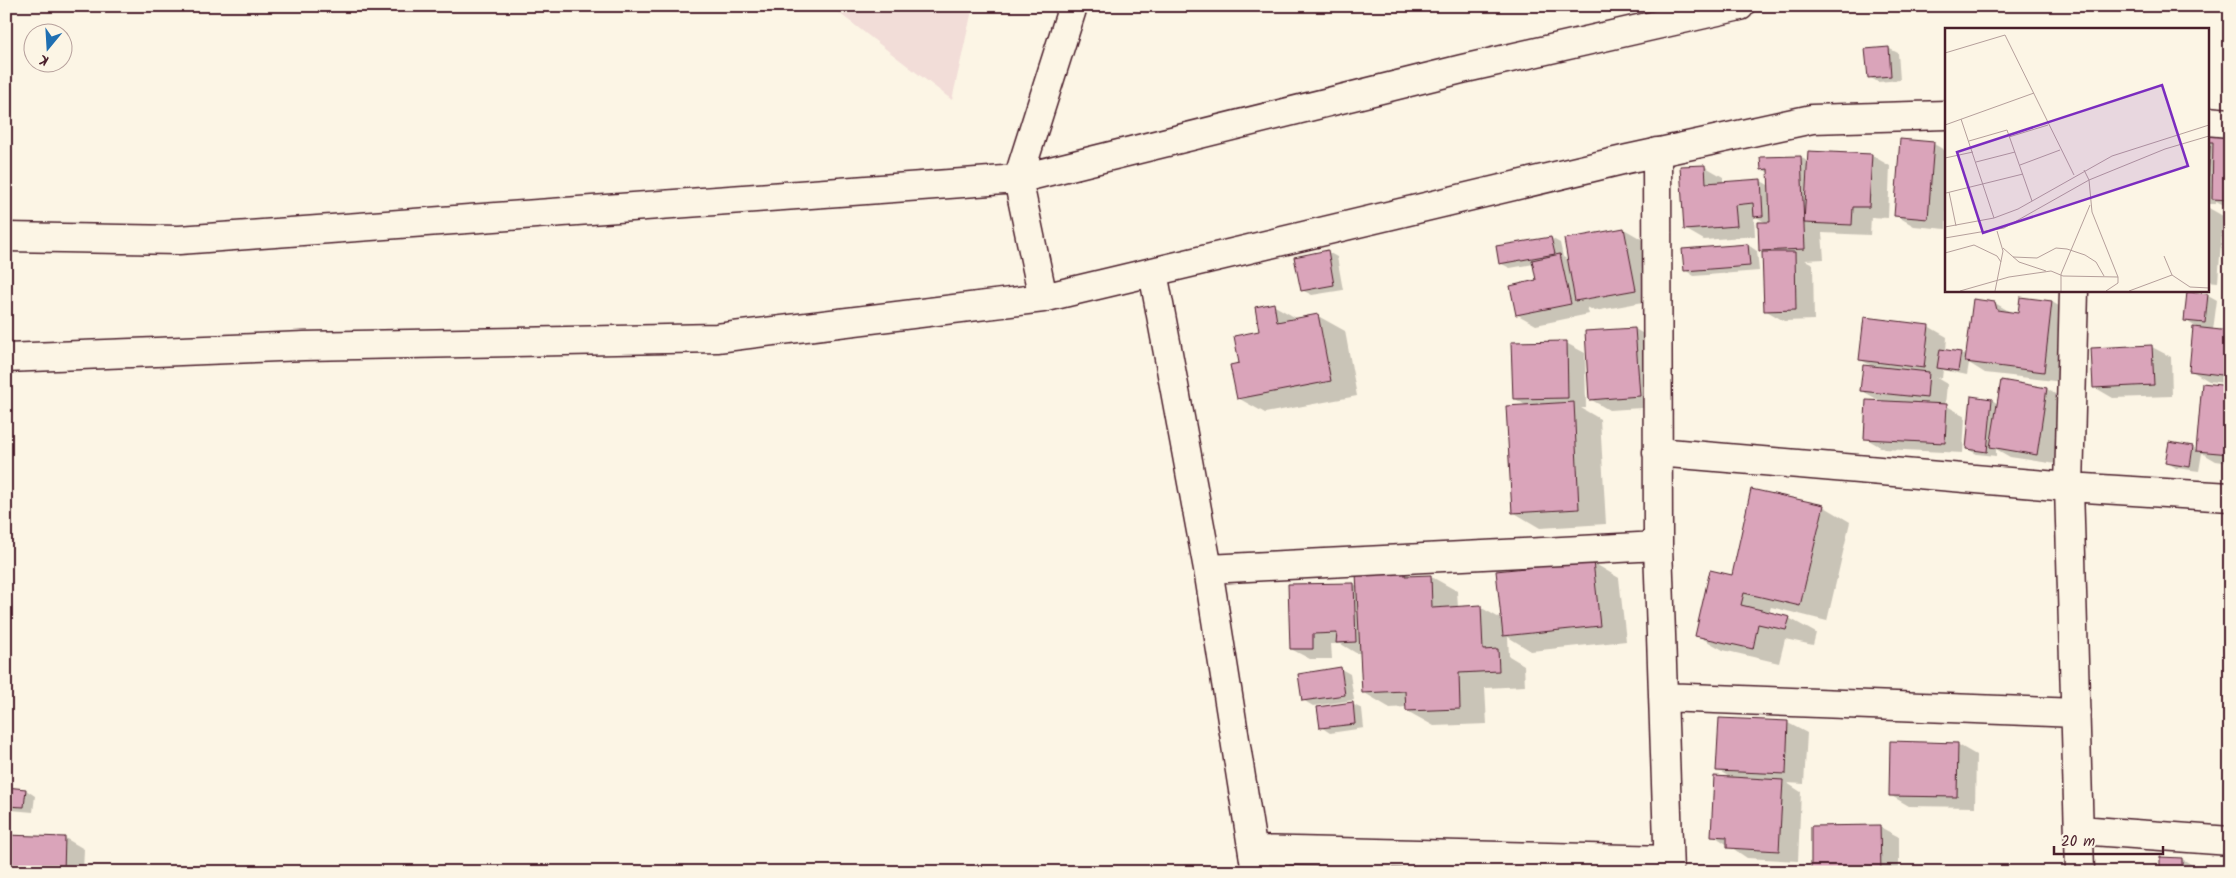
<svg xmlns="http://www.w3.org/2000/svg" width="2236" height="878" font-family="Kalam,sans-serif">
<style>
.built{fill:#f2ddd8}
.shadow{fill:#0003}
.building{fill:#daa4ba;stroke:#4a1f2b}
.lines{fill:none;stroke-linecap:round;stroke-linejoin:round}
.minor-casing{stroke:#4a1f2b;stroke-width:31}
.minor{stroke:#fcf5e5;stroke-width:28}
.inset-road{fill:none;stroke:#b59f9b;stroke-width:1}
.view{fill:#7b2cbf;fill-opacity:0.15;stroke:#7b2cbf;stroke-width:2.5}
.inset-edge{fill:none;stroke:#4a1f2b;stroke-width:2.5}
</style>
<rect width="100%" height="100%" fill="#fcf5e5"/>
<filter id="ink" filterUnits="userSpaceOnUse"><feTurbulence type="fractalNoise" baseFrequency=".02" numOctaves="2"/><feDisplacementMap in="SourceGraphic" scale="10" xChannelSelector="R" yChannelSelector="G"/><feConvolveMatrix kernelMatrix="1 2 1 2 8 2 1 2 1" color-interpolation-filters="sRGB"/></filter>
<g filter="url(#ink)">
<path class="built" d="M830 6H973L952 100Z"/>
<path class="shadow" d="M1888 48 1898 53 1900 80 1878 82 1869 77Z
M2207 126 2230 133V208L2216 201V204H2207Z
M1901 141 1934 144 1946 151V229L1914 226 1895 215Z
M1871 155 1890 166 1888 218 1871 217 1870 235 1822 233 1824 259 1805 260 1813 264 1814 320 1784 321 1765 310 1764 252 1760 250 1767 223 1754 216 1755 236 1704 240 1685 229 1704 166 1723 177V183L1761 181 1770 186 1769 173 1762 169 1801 157 1808 162Z
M2207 207 2223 216 2218 282 2207 281Z
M1624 229 1643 240 1654 300 1595 311 1587 307 1589 314 1536 325 1518 315 1538 281 1534 264 1510 268 1500 263 1551 238 1560 243 1563 257 1569 260Z
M1748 245 1757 251 1759 271 1694 276 1685 270Z
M1328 252 1337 257 1343 290 1312 295 1302 290Z
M2208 295 2217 300 2213 330 2230 332V384L2209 381 2190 370 2200 329 2186 321Z
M2021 298 2052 302 2071 313 2063 382 1985 373 1969 363 1967 375 1943 370 1942 378 1935 377 1947 384 1945 405 1965 416 1963 453 1884 449 1865 438 1882 402 1861 390 1874 367 1861 360 1928 326 1947 337 1946 351 1961 353 1967 357 1995 303 2012 313 2019 314Z
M1273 305 1298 319 1318 316 1345 331 1357 396 1265 413 1238 398Z
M1635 329 1654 340 1658 407 1609 410 1590 399Z
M1566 343 1585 353 1586 408H1581L1600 419 1606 524 1540 528 1513 512 1527 406 1514 398Z
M2152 347 2171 357 2172 396 2113 398 2094 387Z
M2230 387V463L2216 461 2202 453 2199 471 2176 468 2167 462 2193 447 2197 450Z
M2047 389 2065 400 2056 464 2010 457 1996 449V456L1977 454 1967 449 1992 400 1998 404Z
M1823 506 1850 522 1827 621 1771 607 1769 613 1789 618 1816 633 1813 645 1785 639 1779 663 1723 650 1696 635 1733 577Z
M1592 562 1619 578 1626 641 1531 651 1508 637 1509 656 1524 665 1525 686 1485 688 1487 724 1434 726 1407 711V707L1390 708 1363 692 1361 653H1356L1341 644H1331L1332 659H1310L1291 649 1289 586 1354 584 1358 587 1404 572 1413 577 1430 576 1457 591 1458 608 1480 607 1503 620Z
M1341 669 1350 674 1354 700 1313 706 1303 700Z
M1352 704 1362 709 1364 728 1330 733 1321 727Z
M1788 723 1807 733 1804 784 1787 783 1801 792 1798 861 1747 858 1713 835 1731 778 1718 770Z
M1957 744 1976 755 1975 807 1909 806 1890 795Z
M6 788 26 790 35 796 33 812 11 810 6 807Z
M1812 827H1880L1899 837V872H1813Z
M65 838 84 849 83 872H6Z
M2182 859 2191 864V872H2161Z"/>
<path class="building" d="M1889 47 1891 76 1868 78 1865 49Z
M2208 128H2225L2224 142H2230V200L2212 199 2213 142H2208Z
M1900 139 1934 142 1928 219 1894 216Z
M2207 144 2210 145 2208 182H2207Z
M1808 151 1872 154 1869 207H1853L1852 225 1804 223Z
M1801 156 1805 249 1759 251 1758 222H1770L1768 169 1761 170 1760 157Z
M1705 165 1706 183 1761 179 1763 216 1754 217 1753 203 1735 205 1737 226 1684 230 1680 166Z
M1624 228 1636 290 1575 301 1564 239Z
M1551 237 1555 254 1499 264 1496 246Z
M1748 244 1750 266 1684 271 1682 249Z
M1328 250 1334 285 1301 291 1294 257Z
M1762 252H1795L1796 310 1764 311Z
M1560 254 1571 304 1516 315 1510 286 1536 280 1532 260Z
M2187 292 2208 294 2205 323 2184 321Z
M2020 297 2052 301 2044 372 1965 362 1973 299 1995 302 1997 310 2018 313Z
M1274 303 1277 322 1318 314 1331 381 1237 399 1230 365 1239 363 1234 336 1259 331 1255 307Z
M1864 317 1929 325 1924 368 1859 360Z
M2193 327 2230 331V376L2189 371Z
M1635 328 1640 396 1589 400 1585 331Z
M1567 341 1568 398 1513 399 1511 342Z
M2152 345 2154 385 2093 388 2091 348Z
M1940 349 1961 352 1958 371 1937 368Z
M1863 365 1929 372 1927 398 1860 391Z
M2001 380 2047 388 2037 455 1990 447Z
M2202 383 2230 386V454L2196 451Z
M1971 396 1992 399 1987 452 1966 449Z
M1866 400 1947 404 1945 443 1864 439Z
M1574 402 1579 509 1512 513 1506 406Z
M2169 442 2193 446 2190 467 2165 463Z
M1751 489 1824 505 1800 606 1744 593 1741 605 1790 617 1786 630 1758 624 1753 649 1695 636 1710 570 1732 575Z
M1593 561 1600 626 1503 636 1496 571Z
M1405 571V576L1431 575 1432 608 1481 605 1483 650 1498 649 1499 671 1459 673 1460 709 1406 711 1405 691 1362 693 1356 573Z
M1354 583 1356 642 1336 643 1337 633 1313 634V649H1290L1288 584Z
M1341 667 1345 695 1302 701 1298 674Z
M1353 702 1355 724 1320 728 1317 707Z
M1719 718 1788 721 1786 774 1716 771Z
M1890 741 1958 743 1957 797 1889 796Z
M1714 776 1783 780 1779 851 1727 848V837L1711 836Z
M6 787 26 789 24 807 6 806Z
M1880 825 1881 872H1811V826Z
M6 835 65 837 64 872H6Z
M2160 857 2182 858V872H2160Z"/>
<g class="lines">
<g class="minor-casing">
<path id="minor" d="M2207 121 2230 123
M1657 152 1658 546 1669 872
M6 237 179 240 1018 179 1462 69 1740 6
M1153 272 1208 569 1256 872
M2074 290 2069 487 2080 872
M1043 298 1018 179 1073 6
M6 358 304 346 717 338 1043 298 1627 159 1812 119 1946 115
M1657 452 2069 487 2230 497
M1208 569 1658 546
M1663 697 2076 713
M2079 830 2230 841
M1254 850 1668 860"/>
</g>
<use href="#minor" class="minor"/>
</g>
</g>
<g transform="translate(1945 28)">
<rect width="264" height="264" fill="#fcf5e5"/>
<path class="inset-road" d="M0 25 60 7 129 147M16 91 49 190M0 97 89 65M64 109 103 97M24 113 62 102 87 173M0 130 28 124M31 134 70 124M75 137 115 122M139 142 144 152 147 184 173 249V255L161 263M4 164 11 198M1 165 78 146M0 199 49 190 73 181 167 128 264 97M0 210 59 200 144 152 220 121 264 108M58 220 74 234 101 243M0 225 29 217 52 228 56 234M219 228 227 247M68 229 92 230 111 220 122 221 140 227 151 234 159 248M15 263 64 249 106 243 118 248 173 249M50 263 58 223 52 203M116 263V246L145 177M184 263 227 247 245 259 264 260"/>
<path class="view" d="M217 57 243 138 38 205 12 124Z"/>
<rect width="264" height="264" class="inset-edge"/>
</g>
<rect width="2236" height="878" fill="none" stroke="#fcf5e5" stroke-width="25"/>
<rect x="12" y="12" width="2211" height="853" fill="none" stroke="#4a1f2b" stroke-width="2" filter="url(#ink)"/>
<g transform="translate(48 48) rotate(198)"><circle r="24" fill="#fcf5e5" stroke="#b59f9b"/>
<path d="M0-4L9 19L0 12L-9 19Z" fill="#1f6fb2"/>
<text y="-8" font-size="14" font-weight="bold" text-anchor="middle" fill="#4a1f2b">K</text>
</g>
<path d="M2054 846v8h109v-8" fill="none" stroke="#4a1f2b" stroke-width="2.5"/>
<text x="2061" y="846" font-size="15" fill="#4a1f2b" stroke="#fcf5e5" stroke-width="4" paint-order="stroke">20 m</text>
</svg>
